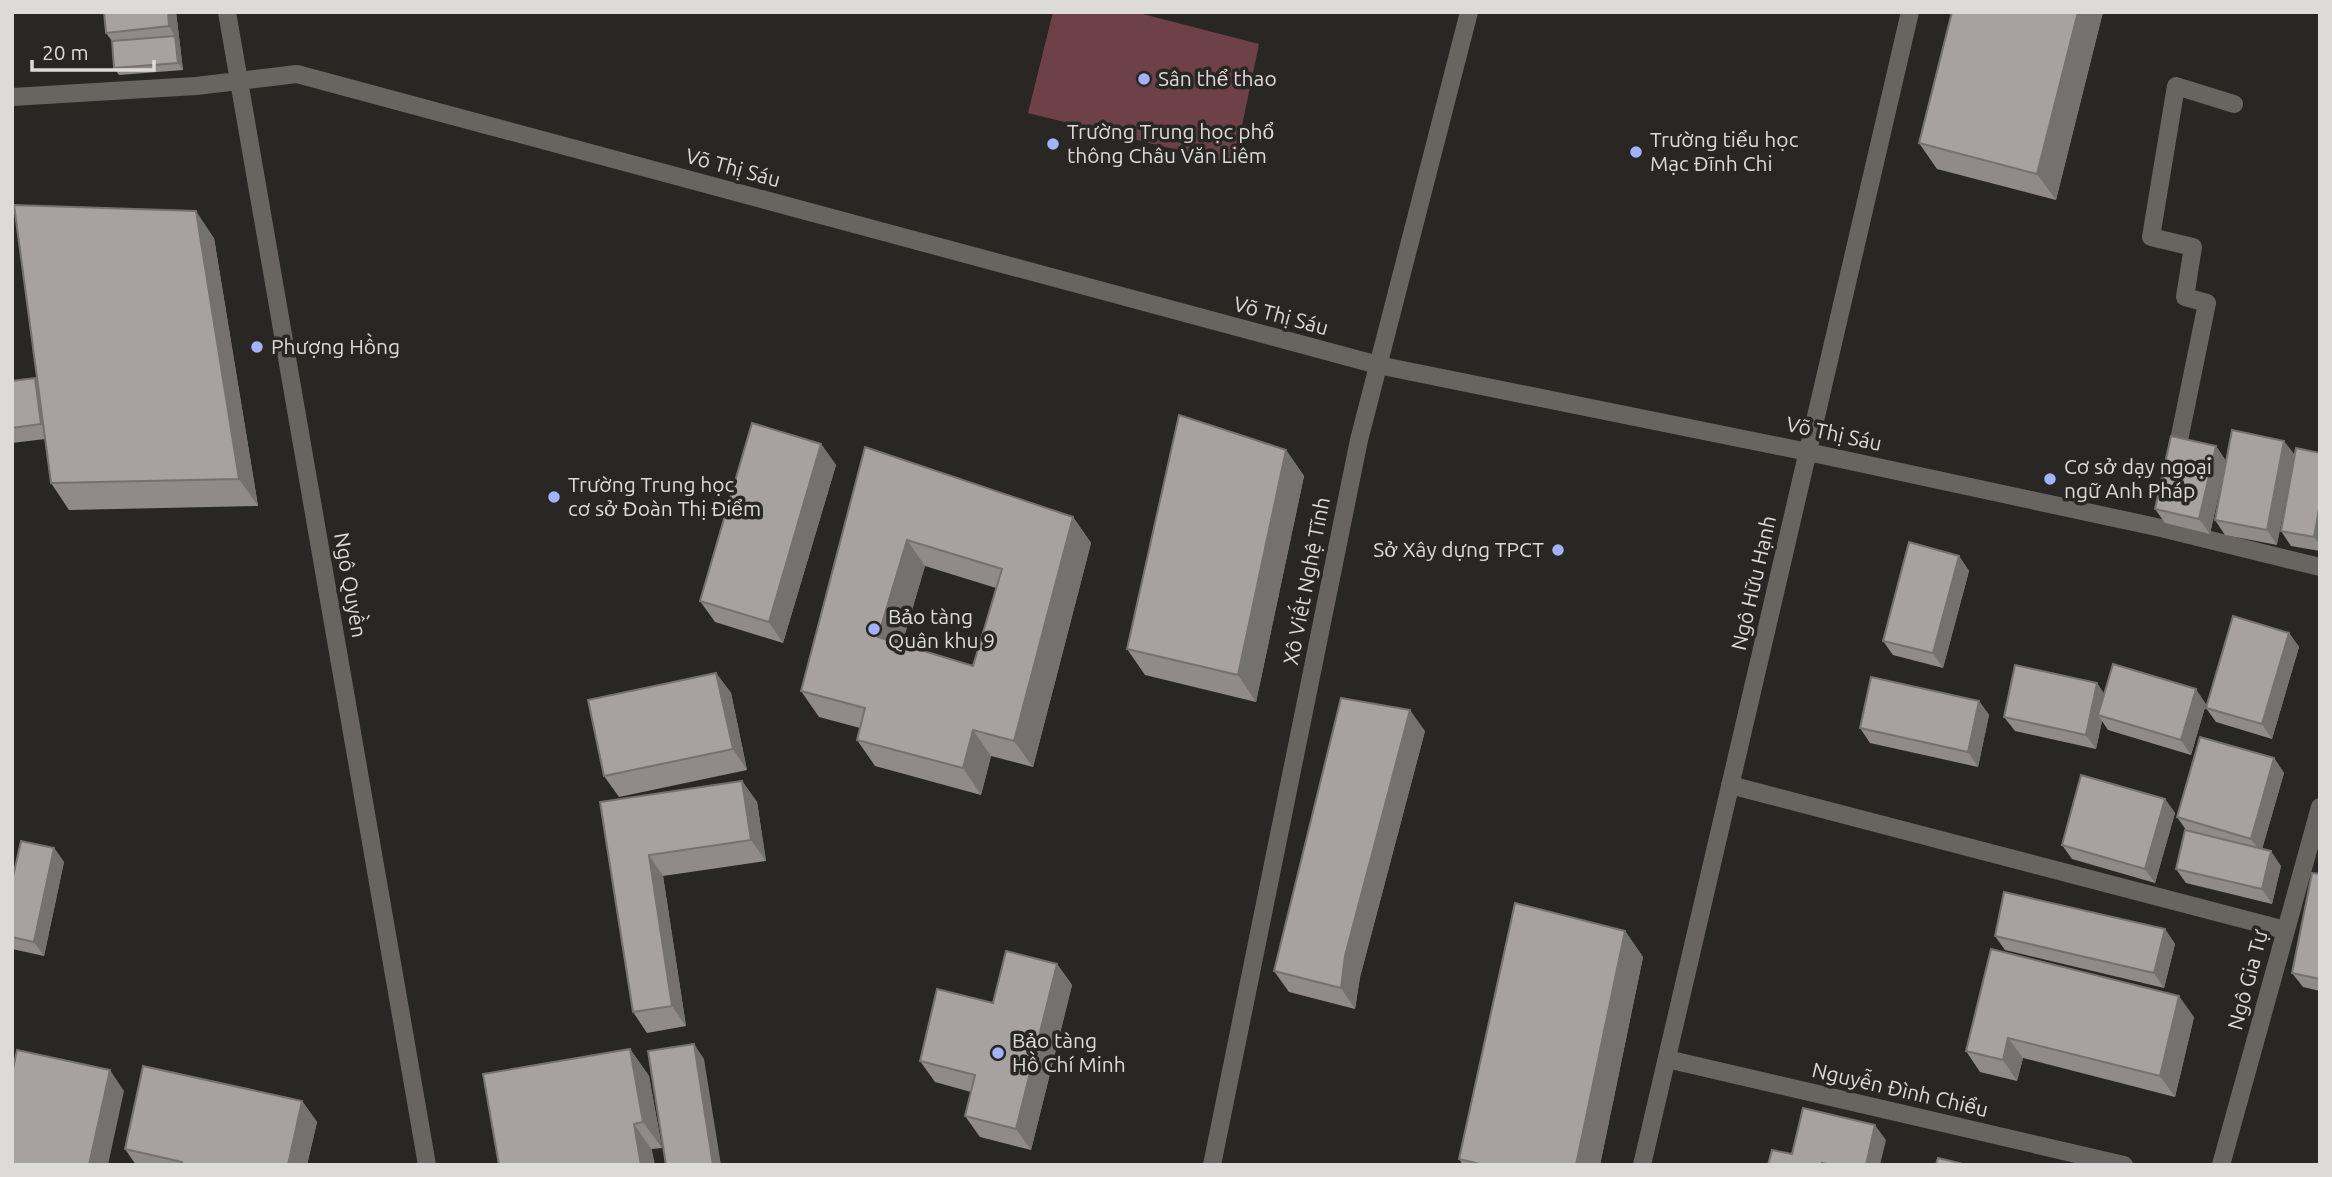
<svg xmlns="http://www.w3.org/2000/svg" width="2332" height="1177" font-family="Ubuntu,sans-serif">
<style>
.green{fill:#6e4148}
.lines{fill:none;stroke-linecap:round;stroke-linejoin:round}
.minor{stroke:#686561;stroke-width:18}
.wall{fill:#908a89;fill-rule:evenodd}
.shaded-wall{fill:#75716f}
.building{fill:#a7a19f;stroke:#75716f;stroke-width:2;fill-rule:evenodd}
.poi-dot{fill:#a2b2fd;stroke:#292723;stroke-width:2.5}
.labels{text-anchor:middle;stroke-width:7;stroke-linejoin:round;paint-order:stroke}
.poi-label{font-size:21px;fill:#dddbd9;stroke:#292723;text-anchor:start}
.street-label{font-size:21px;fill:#dddbd9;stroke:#292723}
</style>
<rect width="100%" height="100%" fill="#292723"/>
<path class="green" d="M1053 12H1135L1259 44 1234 164 1028 113Z"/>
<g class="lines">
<path class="minor" d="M227 12 427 1165
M12 97 196 86 297 74 1378 365 1808 452 2161 528 2320 567
M2175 460 2207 303 2185 297 2193 247 2151 237 2176 86 2234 104
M1730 785 2285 930
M1667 1059 2124 1165
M1212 1165 1359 440 1469 12
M1642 1165 1910 12
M2221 1165 2320 807"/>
</g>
<path class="wall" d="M176 12 183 70 119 75 114 68 112 41 106 33Z
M1952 12H2103L2056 200 1937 169 1919 143Z
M214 238 258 506 69 510 51 483 45 439 12 443V381L35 378 37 382Z
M2232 430 2277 545 2225 535 2215 520Z
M821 444 836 465 783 643 715 622 700 601Z
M2216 446 2226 461 2210 534 2165 523 2155 509Z
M865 447 1073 517 1091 543 1033 767 991 756 981 795 875 766 857 740 860 728 819 717 801 691ZM925 566 996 588 973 666 902 644Z
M1286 450 1304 476 1256 702 1145 675 1127 649Z
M2320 453V551L2291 546 2281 531Z
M1959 556 1969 571 1943 668 1893 655 1883 641Z
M2289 633 2299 647 2272 739 2216 722 2206 708Z
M716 673 731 693 747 770 619 797 604 776Z
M2097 683 2104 694 2206 704 2191 755 2108 730 2102 721 2096 749 2015 731 2004 717Z
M1979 701 1989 715 1978 767 1870 743 1860 728Z
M1425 731 1360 977 1355 1009 1289 992 1274 971Z
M2274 758 2284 773 2262 849 2281 866 2272 904 2186 883 2176 869 2186 830 2177 817Z
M742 781 757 802 766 861 663 876 686 1026 647 1033 633 1012 600 802Z
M2165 799 2175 813 2155 883 2072 859 2062 845Z
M54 848 64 862 44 956 12 949V881Z
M2320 874V991L2303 987 2292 973Z
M2165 929 2175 944 2164 988 2005 950 1995 936Z
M1625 931 1643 957 1600 1165H1463L1459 1159Z
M1991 949 2194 1017 2175 1097 2023 1058 2017 1081 1980 1072 1966 1051Z
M1057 964 1072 985 1031 1150 980 1137 965 1116 971 1092 935 1082 920 1061 993 1003Z
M630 1049 649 1076 662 1148 499 1165Z
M302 1101 317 1122 307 1165H136L125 1149Z"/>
<path class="shaded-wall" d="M168 12H176L183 70 178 63 175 36 169 26Z
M2078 12H2103L2056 200 2037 174Z
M196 211 214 238 258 506 239 479Z
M35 378 45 393 51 438 41 424Z
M2284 441 2295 455 2277 545 2267 530Z
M821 444 836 465 783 643 769 622Z
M2216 446 2226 461 2210 534 2199 519Z
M1286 450 1304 476 1256 702 1238 675Z
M2320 504V545L2314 537Z
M1073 517 1091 543 1033 767 1014 741Z
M907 540 925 566 896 663 878 637Z
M1959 556 1969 571 1943 668 1933 653Z
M2289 633 2299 647 2272 739 2262 724Z
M716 673 731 693 747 770 733 749Z
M2097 683 2107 698 2098 715 2102 721 2096 749 2086 735Z
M2196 689 2206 704 2191 755 2181 740Z
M1979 701 1989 715 1978 767 1968 752Z
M1410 710 1425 731 1360 977 1355 1009 1341 988 1345 956Z
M973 730 991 756 981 795 963 768Z
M2274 758 2284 773 2261 853 2251 839Z
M742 781 757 802 766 861 751 840Z
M2165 799 2175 813 2155 883 2145 869Z
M54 848 64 862 44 956 34 942Z
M2271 851 2281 866 2272 904 2262 889Z
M649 855 663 876 686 1026 672 1006Z
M2165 929 2175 944 2164 988 2154 973Z
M1625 931 1643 957 1600 1165H1576Z
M1057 964 1072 985 1031 1150 1016 1129Z
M2179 996 2194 1017 2175 1097 2160 1076Z
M2008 1038 2023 1058 2017 1081 2003 1060Z
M694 1044 704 1059 721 1165H713Z
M630 1049 649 1076 662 1148 643 1122Z
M110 1070 124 1091 108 1165H89Z
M302 1101 317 1122 307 1165H288Z
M634 1124 652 1150 655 1165H641Z
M1875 1125 1886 1140 1880 1165H1866Z"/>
<path class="building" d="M104 12H168L169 26 106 33Z
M1952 12H2078L2037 174 1919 143Z
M175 36 178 63 114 68 112 41Z
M14 205 196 211 239 479 51 483Z
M35 378 41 424 12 428V381Z
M1179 415 1286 450 1238 675 1127 649Z
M752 423 821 444 769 622 700 601Z
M2232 430 2284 441 2267 530 2215 520Z
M2171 436 2216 446 2199 519 2155 509Z
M865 447 1073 517 1014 741 973 730 963 768 857 740 865 708 801 691ZM907 540 1002 569 973 666 878 637Z
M2296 448 2320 453V504L2314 537 2281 531Z
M1909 542 1959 556 1933 653 1883 641Z
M2233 616 2289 633 2262 724 2206 708Z
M2113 664 2196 689 2181 740 2098 715Z
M2015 665 2097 683 2086 735 2004 717Z
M716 673 733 749 604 776 588 700Z
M1871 677 1979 701 1968 752 1860 728Z
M1341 698 1410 710 1345 956 1341 988 1274 971Z
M2200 737 2274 758 2251 839 2177 817Z
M2081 775 2165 799 2145 869 2062 845Z
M742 781 751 840 649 855 672 1006 633 1012 600 802Z
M2185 830 2271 851 2262 889 2176 869Z
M21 841 54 848 34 942 12 937V881Z
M2312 873 2320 874V979L2292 973Z
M2004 892 2165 929 2154 973 1995 936Z
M1515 903 1625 931 1576 1165H1484L1459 1159Z
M1991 949 2179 996 2160 1076 2008 1038 2003 1060 1966 1051Z
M1006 951 1057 964 1016 1129 965 1116 975 1075 920 1061 937 989 993 1003Z
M694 1044 713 1165H666L648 1051Z
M630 1049 643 1122 634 1124 641 1165H499L483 1074Z
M17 1050 110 1070 89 1165H12V1074Z
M143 1066 302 1101 288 1165H181L182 1162 125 1149Z
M1803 1108 1875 1125 1866 1165H1832L1822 1163V1165H1768L1772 1150 1792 1154Z
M1938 1158 1967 1165H1936Z"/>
<g class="poi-dot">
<circle cx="1144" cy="79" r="7"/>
<circle cx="1053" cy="144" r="7"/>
<circle cx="1636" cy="152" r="7"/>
<circle cx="257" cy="347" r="7"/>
<circle cx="2050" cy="479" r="7"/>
<circle cx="554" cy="497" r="7"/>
<circle cx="1558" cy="550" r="7"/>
<circle cx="874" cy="629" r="7"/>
<circle cx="998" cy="1053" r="7"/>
</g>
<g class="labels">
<g class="poi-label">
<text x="1158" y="86">Sân thể thao</text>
<text x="1067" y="139">Trường Trung học phổ<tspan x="1067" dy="24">thông Châu Văn Liêm</tspan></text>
<text x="1650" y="147">Trường tiểu học<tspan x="1650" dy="24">Mạc Đĩnh Chi</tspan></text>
<text x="271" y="354">Phượng Hồng</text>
<text x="2064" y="474">Cơ sở dạy ngoại<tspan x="2064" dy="24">ngữ Anh Pháp</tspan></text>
<text x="568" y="492">Trường Trung học<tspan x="568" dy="24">cơ sở Đoàn Thị Điểm</tspan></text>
<text x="1544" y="557" text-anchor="end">Sở Xây dựng TPCT</text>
<text x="888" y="624">Bảo tàng<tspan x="888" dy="24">Quân khu 9</tspan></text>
<text x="1012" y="1048">Bảo tàng<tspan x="1012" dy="24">Hồ Chí Minh</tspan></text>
</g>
<g class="street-label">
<text transform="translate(733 168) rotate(15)" y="7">Võ Thị Sáu</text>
<text transform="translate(1281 316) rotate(15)" y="7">Võ Thị Sáu</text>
<text transform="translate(1834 434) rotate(12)" y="7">Võ Thị Sáu</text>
<text transform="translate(1307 581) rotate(-79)" y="7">Xô Viết Nghệ Tĩnh</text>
<text transform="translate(1754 583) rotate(-77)" y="7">Ngô Hữu Hạnh</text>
<text transform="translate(350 585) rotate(80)" y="7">Ngô Quyền</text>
<text transform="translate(2248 980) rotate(-75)" y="7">Ngô Gia Tự</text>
<text transform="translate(1900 1090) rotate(13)" y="7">Nguyễn Đình Chiểu</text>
</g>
</g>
<rect width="2332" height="1177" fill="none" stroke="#dddbd9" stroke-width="28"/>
<path d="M32 60v10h122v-10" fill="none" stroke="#dddbd9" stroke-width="3.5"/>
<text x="42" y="60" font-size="21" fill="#dddbd9" stroke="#292723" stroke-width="5" paint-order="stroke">20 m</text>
</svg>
